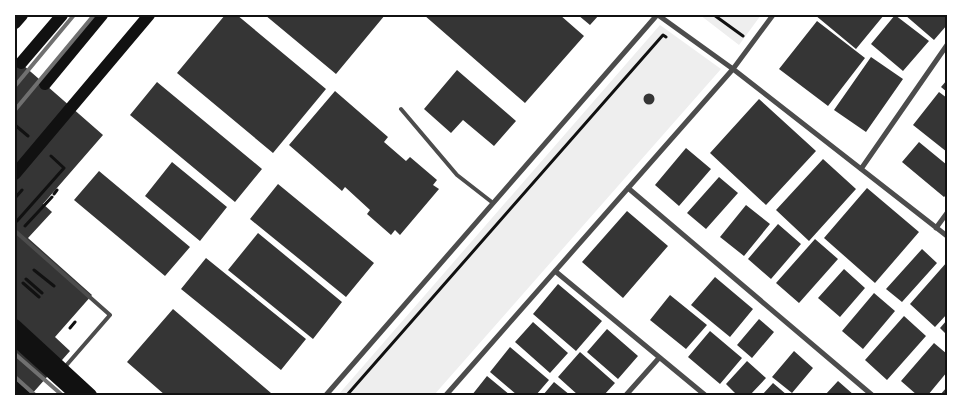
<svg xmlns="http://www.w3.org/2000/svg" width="962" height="410" font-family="Figtree,sans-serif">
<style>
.green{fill:#eee}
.building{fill:#353535}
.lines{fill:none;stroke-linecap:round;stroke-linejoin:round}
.path{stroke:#111;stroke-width:3}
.service{stroke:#4c4c4c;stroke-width:4}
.minor{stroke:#4c4c4c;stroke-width:5}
.primary{stroke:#111;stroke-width:12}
.rail{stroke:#707070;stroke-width:4}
.neatline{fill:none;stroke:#111;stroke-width:2}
</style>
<rect width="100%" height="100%" fill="#fff"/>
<path class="green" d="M700 15H761L739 45Z
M660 25 721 69 434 395H338Z"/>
<path class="building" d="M225 15H237L326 89 273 153 177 73Z
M265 15H385L336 74Z
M424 15H560L584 36 525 103Z
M578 15H599L590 25Z
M815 15H884L856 49Z
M895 15 929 41 903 71 871 44Z
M905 15H947V25L934 40Z
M817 21 865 58 828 106 779 69Z
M871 57 903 79 866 132 834 110Z
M15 58 103 135 43 204 52 212 28 238 92 295 55 337 70 351 31 395H15Z
M457 70 516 121 494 146 463 120 451 133 424 109Z
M947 80V92L941 87Z
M157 82 262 169 235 202 130 115Z
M335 91 388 137 384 142 406 161 410 157 437 180 433 185 439 189 400 235 395 230 391 235 367 214 370 210 345 187 342 191 289 145Z
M939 92 947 98V152L913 125Z
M643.5 99a5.5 5.5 0 1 1 11 0a5.5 5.5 0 1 1-11 0Z
M759 99 816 151 766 205 710 153Z
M919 142 947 165V194L944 197 902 162Z
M686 148 711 169 679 206 655 185Z
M823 159 856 189 809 241 776 210Z
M172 162 227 207 200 241 145 196Z
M99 171 190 247 165 276 74 200Z
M719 177 738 193 706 229 687 213Z
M278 184 374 263 346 297 250 219Z
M867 188 919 232 875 283 824 238Z
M746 205 770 224 744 256 720 237Z
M627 211 668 246 623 298 582 262Z
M778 224 801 244 771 279 748 259Z
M258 233 342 302 313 339 228 270Z
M815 239 838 259 799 303 776 283Z
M922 249 937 263 902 302 886 289Z
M206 258 306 339 281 370 181 289Z
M947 262V314L935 327 910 304Z
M844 269 865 288 840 317 818 298Z
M715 277 753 309 730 337 691 305Z
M558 284 602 321 576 351 533 314Z
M874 293 895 311 863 349 842 331Z
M670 295 707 325 686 349 650 320Z
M173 309 271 393 269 395H165L127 362Z
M904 316 926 336 887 380 865 360Z
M759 319 774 332 752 358 737 345Z
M947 320V335L940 328Z
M533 322 568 353 550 373 515 342Z
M607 329 638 356 618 379 587 352Z
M710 331 742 358 720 384 688 357Z
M934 343 947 354V372L928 395H917L901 381Z
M510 347 549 380 536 395H517L490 372Z
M794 351 813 368 792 393 772 377Z
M580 352 615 383 604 395H578L558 377Z
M747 361 766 378 750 395H737L726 384Z
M487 376 510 395H472Z
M838 381 854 395H825Z
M554 382 570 395H543Z
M773 383 787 395H762Z
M947 387V395H940Z"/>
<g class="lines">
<path class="path" d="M714 15 743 36
M15 125 28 136
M54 194 57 190
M15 198 22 190
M17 221 64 168 51 156
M25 226 52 197
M34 270 54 286
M26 279 42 293
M23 283 39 297
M70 328 75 322
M347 395 663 35 666 37"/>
<path class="service" d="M401 109 457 175 493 203
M15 231 110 315 64 368"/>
<path class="minor" d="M658 15 733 69 947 236
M861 169 947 45
M628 188 872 395
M936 228 947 213
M555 271 705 395
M326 395 657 15
M446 395 733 69 773 15
M626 395 659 358"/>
<path class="primary" d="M15 23 22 15
M21 63 62 15
M45 84 102 15
M15 174 149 15
M15 325 91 395
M15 340 76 395
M15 384 27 395"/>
<path class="rail" d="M15 86 74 15
M15 110 94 15
M15 354 62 395
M15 377 35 395"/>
</g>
<rect width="962" height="410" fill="none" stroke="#ffffff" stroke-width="32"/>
<rect x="16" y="16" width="930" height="378" class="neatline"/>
</svg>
